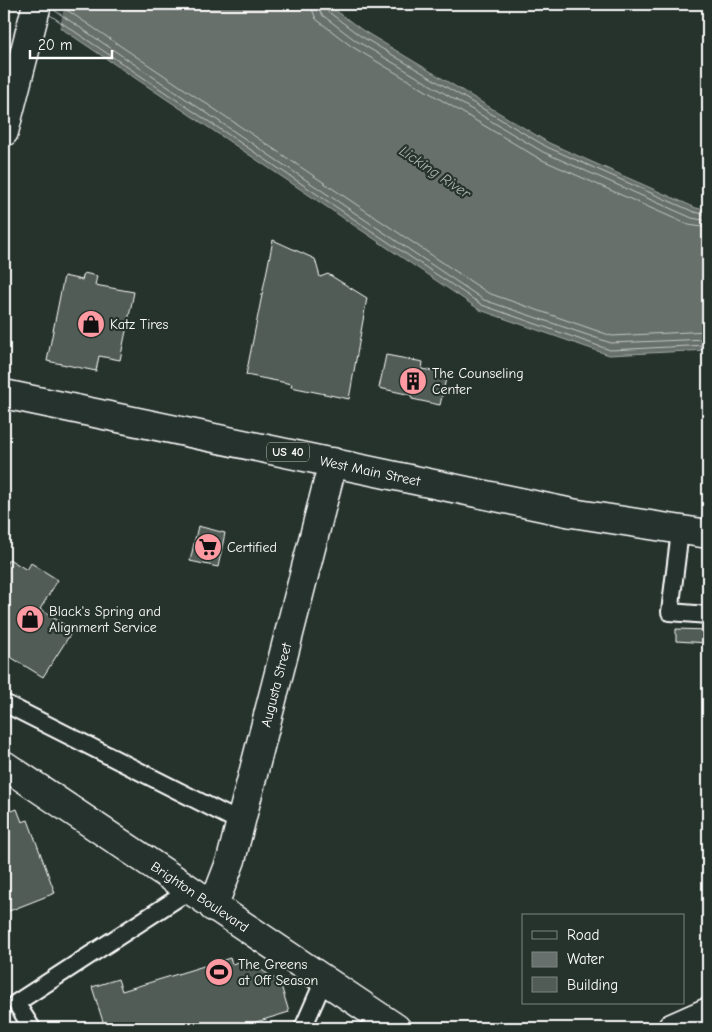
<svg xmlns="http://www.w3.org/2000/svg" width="712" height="1032" font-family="'Comic Neue',sans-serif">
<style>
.water{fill:#67706c;stroke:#a4a9a7}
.pier{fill:#26332d}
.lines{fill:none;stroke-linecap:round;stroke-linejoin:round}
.shore{stroke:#c2c6c4;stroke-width:1}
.building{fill:#515c57;stroke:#fff}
.lane-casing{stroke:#fff;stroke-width:20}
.street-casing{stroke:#fff;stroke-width:31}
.secondary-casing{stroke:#fff;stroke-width:31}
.primary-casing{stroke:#fff;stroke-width:31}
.lane{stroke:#26332d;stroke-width:16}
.street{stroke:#26332d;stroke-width:28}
.secondary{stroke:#26332d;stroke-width:28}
.primary{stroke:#26332d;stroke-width:28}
.labels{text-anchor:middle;stroke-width:4.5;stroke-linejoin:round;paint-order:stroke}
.shield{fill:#26332d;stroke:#bec2c0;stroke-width:1}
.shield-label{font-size:12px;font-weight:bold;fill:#fff}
.poi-label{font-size:14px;fill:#fff;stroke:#26332d;text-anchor:start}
.street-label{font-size:14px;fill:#fff;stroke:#26332d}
.water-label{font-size:15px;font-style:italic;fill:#b3b8b6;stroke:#26332d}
</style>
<rect width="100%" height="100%" fill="#26332d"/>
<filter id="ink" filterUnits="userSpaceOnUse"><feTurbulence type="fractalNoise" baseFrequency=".02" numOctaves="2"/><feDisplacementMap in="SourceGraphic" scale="10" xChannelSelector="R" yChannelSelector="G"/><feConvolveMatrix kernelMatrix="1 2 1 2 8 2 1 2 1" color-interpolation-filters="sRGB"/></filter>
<g filter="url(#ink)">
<path class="water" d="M25 4H327L362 30 549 143 696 208 708 210V350L609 355 480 310Z"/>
<path class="pier" d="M22 4H65L59 30 23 6Z"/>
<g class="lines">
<path class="shore" d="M58 4 488 293 612 336 708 331
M310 4 316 19 351 46 540 159 689 225 708 228
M318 4 321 14 355 40 543 152 692 218 708 221
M324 4 326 10 359 35 547 147 694 212 708 215
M51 8 484 300 611 343 708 339
M50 15 482 305 610 350 708 345"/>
</g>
<path class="building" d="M273 240 315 259 320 277 328 274 367 298 349 399 291 387 292 384 246 375Z
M84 273 97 276 95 285 134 292 120 360 99 356 96 371 47 361 64 276 82 280Z
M386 355 423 362 422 369 447 374 440 405 412 399 411 395 379 388Z
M198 526 225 533 218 567 190 561Z
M9 559 27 570 31 563 58 580 40 609 73 630 43 677 4 653V568Z
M676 629 708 630V643L676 641Z
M17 809 22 822 28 820 55 893 4 913V814Z
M230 958 232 964 246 960 280 982 289 1012 253 1023 254 1028H105L92 987 118 979 122 991Z"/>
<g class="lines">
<g class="lane-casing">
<path id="lane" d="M680 531 670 612 708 615
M4 703 240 822
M32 1028 16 1003 190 890
M303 1028 324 980"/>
</g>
<g class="street-casing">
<g id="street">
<path id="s1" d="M213 907 231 860 333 462"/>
<path d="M672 1028 708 1012"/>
</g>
</g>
<g class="secondary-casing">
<g id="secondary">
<path d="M4 132 37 4"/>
<path id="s2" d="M4 765 396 1028"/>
</g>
</g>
<g class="primary-casing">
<g id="primary">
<path id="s3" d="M4 394 572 513 708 534"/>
</g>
</g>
<use href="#lane" class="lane"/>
<use href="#street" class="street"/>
<use href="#secondary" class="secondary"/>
<use href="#primary" class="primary"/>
</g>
</g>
<defs>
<g id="shop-disc" transform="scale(1.4375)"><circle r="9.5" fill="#ff9aa2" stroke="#26332d"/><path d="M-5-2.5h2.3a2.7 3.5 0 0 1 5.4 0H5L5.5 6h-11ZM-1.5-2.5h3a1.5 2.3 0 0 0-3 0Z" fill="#111"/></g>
<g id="building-disc" transform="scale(1.4375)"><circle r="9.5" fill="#ff9aa2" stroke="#26332d"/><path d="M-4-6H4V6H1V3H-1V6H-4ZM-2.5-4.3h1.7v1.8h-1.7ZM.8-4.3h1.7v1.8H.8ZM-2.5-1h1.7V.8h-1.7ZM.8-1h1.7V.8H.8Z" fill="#111"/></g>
<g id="supermarket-disc" transform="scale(1.4375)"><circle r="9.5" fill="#ff9aa2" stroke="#26332d"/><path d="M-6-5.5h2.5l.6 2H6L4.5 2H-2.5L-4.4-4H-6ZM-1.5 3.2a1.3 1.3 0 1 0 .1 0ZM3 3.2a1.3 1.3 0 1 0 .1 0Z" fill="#111"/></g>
<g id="stadium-disc" transform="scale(1.4375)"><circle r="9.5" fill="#ff9aa2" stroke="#26332d"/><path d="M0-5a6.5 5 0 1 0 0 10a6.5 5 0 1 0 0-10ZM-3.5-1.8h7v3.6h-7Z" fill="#111"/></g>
</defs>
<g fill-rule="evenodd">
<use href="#shop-disc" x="91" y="324"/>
<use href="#building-disc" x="413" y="381"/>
<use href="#supermarket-disc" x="208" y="547"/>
<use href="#shop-disc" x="30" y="619"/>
<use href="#stadium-disc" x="219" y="972"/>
</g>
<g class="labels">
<rect class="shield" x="267" y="442.5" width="42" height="19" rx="4"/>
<g class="shield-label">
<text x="288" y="456">US 40</text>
</g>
<g class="poi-label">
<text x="110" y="329">Katz Tires</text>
<text x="432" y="378">The Counseling<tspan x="432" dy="16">Center</tspan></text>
<text x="227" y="552">Certified</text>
<text x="49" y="616">Black's Spring and<tspan x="49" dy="16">Alignment Service</tspan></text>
<text x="238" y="969">The Greens<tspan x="238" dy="16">at Off Season</tspan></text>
</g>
<g class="street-label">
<text dy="5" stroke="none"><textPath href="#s3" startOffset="374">West Main Street</textPath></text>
<text dy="5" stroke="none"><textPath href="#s1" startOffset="231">Augusta Street</textPath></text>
<text dy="5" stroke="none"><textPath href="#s2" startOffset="236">Brighton Boulevard</textPath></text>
</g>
<g class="water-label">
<text transform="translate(435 172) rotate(34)" y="5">Licking River</text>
</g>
</g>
<rect width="712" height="1032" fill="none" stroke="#26332d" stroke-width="20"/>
<rect x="10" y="10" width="692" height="1012" fill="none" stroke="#fff" stroke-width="2" filter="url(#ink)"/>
<rect x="522" y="914" width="162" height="90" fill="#26332d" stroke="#7d8581"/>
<rect x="532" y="931" width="25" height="8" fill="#26332d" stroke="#7d8581"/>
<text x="567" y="940" font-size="15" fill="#ffffff">Road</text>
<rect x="532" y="952" width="25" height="15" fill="#67706c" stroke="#7d8581"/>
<text x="567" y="964" font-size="15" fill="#ffffff">Water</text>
<rect x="532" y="977" width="25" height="15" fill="#515c57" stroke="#7d8581"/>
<text x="567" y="990" font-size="15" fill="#ffffff">Building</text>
<path d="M30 50v8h82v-8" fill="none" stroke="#ffffff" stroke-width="2.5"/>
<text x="38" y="50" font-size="15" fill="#ffffff" stroke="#26332d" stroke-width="4" paint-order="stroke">20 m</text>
</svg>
